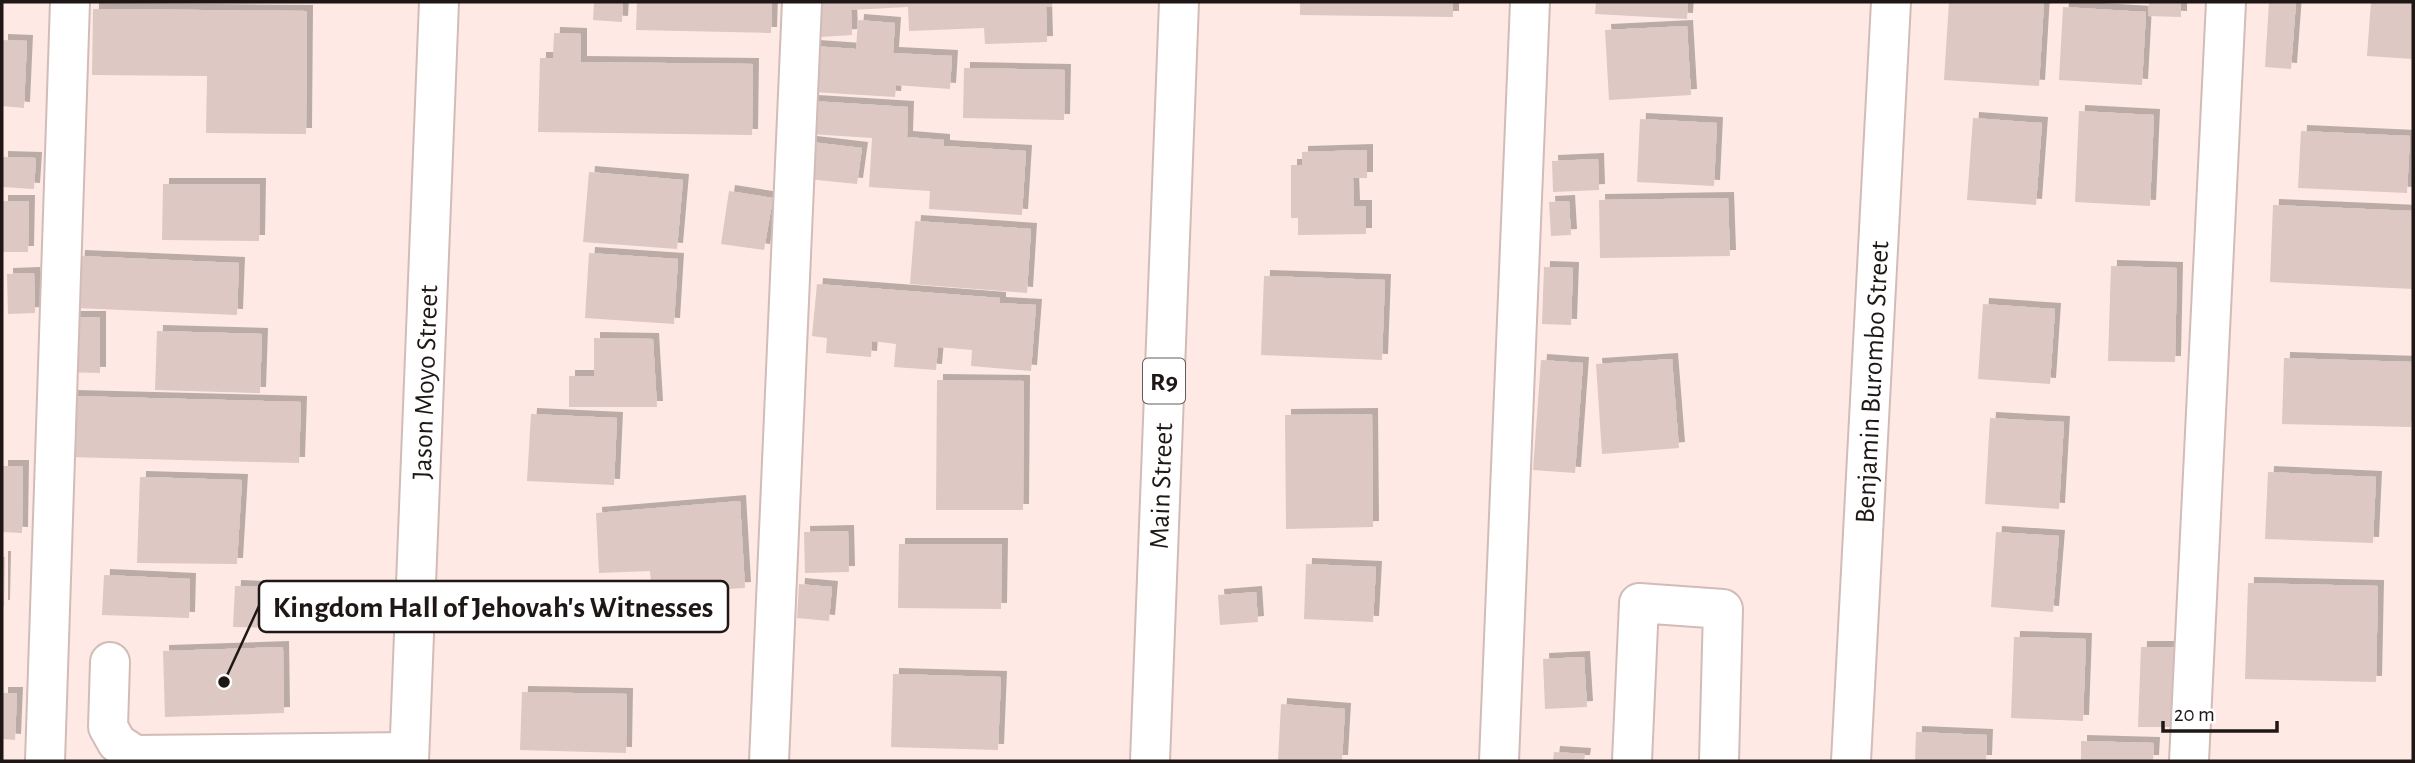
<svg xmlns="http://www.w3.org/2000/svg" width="2415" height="763" font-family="'Alegreya Sans',sans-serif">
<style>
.building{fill:#ddc8c4;filter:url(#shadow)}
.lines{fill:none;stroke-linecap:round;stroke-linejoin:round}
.minor-casing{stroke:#d1bcb8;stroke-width:42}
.highway-casing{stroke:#d1bcb8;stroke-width:42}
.minor{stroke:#fff;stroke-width:38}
.highway{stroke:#fff;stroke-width:38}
.labels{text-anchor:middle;stroke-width:6;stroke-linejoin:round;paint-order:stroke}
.shield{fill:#fff;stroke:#625d5b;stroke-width:2}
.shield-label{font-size:26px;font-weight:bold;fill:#1e1715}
.street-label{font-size:28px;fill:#1e1715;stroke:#fff}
.leader{fill:none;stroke:#1e1715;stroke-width:2.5}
.callout-dot{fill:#1e1715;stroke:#fff;stroke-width:2.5}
.callout{fill:#fff;stroke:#1e1715;stroke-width:2.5}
.callout-label{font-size:30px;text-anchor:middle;font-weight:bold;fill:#1e1715}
</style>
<defs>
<filter id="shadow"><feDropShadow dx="6" dy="-6" stdDeviation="0" flood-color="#0004"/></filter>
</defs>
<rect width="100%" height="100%" fill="#fee9e4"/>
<path class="building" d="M594 2H623L622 22 593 20Z
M637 2H772L771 33 636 30Z
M815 2H1051L1052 7H1046L1047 42 985 44 984 28 909 31 908 7 851 10 852 35 821 37 820 9Z
M1300 2H1453V17L1300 15Z
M1596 2H1688L1687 19 1595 14Z
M1949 2H2044L2039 86 1944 80Z
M2149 2H2181V17L2148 16Z
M2269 2H2296L2291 69 2265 67Z
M2371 2H2413V59L2367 56Z
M2063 7 2146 12 2142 85 2059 80Z
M93 9 307 11 306 134 206 133 207 76 92 75Z
M858 20 895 23 893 53 952 56 950 89 896 85 895 97 813 92V46L856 49Z
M1687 26 1691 95 1609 100 1605 30Z
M554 33 581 34V62L753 64 752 135 538 132 540 58H553Z
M2 40 27 41 24 108 2 106Z
M964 68 1065 70 1064 120 963 118Z
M812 101 908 107 907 137 944 140V146L1026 151 1022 215 929 209 930 191 869 187 872 138 810 134Z
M2079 111 2154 115 2150 206 2075 202Z
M1973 118 2042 123 2036 205 1967 200Z
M1640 119 1717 123 1714 186 1637 182Z
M2301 131 2410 136 2407 193 2298 188Z
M811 142 862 148 857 184 807 179Z
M1367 150V178H1353L1354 206H1366V234L1298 235V218H1291V165H1302V152Z
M2 157 36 158 34 189 2 187Z
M1598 159 1599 190 1553 192 1552 161Z
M589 172 683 180 677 249 583 242Z
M163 184H260L259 241 162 240Z
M729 191 773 198 764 250 721 244Z
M1728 198 1730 256 1600 258 1599 200Z
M2 201H29L28 252H2Z
M1569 201 1571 235 1551 236 1549 202Z
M2273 205 2413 211V289L2270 282Z
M915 221 1031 229 1027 293 910 284Z
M589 253 678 259 674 324 585 318Z
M79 256 239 263 237 315 76 308Z
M2111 266 2177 268 2175 362 2108 361Z
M1544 267 1573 268 1571 325 1542 324Z
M34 273 35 313 8 314 7 274Z
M1264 276 1385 280 1382 360 1261 355Z
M817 284 1000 298V303L1036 305 1031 371 971 366 972 350 938 347 936 370 894 367 896 344 872 341 871 357 826 353 827 338 812 336Z
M1983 304 2055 309 2050 384 1978 379Z
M64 317H100V373L63 372Z
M157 331 262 334 260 393 155 390Z
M594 338 653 339 657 407H569V376H594Z
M2284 358 2413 362 2411 427 2282 424Z
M1672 359 1679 448 1602 454 1596 364Z
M1541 360 1583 363 1575 473 1533 470Z
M937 380 1024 381 1023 510H936Z
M70 396 301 402 299 463 68 457Z
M531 414 617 418 614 485 527 481Z
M1372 414 1373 527 1286 529 1285 415Z
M1990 418 2064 422 2059 509 1985 504Z
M2 466H23L22 533 2 532Z
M2268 472 2376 477 2373 543 2265 539Z
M140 477 242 480 237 564 137 563Z
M740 501 745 588 652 593 650 571 599 573 596 513Z
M848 531 849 572 805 573 804 532Z
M1996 532 2059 536 2053 612 1991 607Z
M899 544H1002L1001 609 898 608Z
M2 557H5L4 606H2Z
M1306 564 1376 567 1373 622 1304 619Z
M104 575 190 579 189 618 102 615Z
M2248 583 2378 586 2376 682 2245 679Z
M799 584 832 587 829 621 797 618Z
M235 586 284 588 282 628 233 627Z
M1256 592 1258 622 1220 625 1218 595Z
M2014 637 2086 639 2083 721 2011 718Z
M283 647 284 713 165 717 163 651Z
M2141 647H2176L2174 727H2138Z
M1584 657 1587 707 1545 709 1543 659Z
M893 674 1001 677 998 750 891 747Z
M522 692 627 694 626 753 520 750Z
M2 693H17L15 740 2 739Z
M1281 704 1345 709 1342 761H1278Z
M1916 732 1987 735 1986 761H1915Z
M2081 741 2154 743 2153 761H2081Z
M1554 752 1585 754 1584 761H1553Z"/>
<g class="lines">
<g class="minor-casing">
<path id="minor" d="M110 662 108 727 117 743 135 755 409 752
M45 761 70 2
M409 761 439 2
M769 761 802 2
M1499 761 1530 2
M1632 761 1639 603 1723 609 1719 761
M1851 761 1891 2
M2189 761 2226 2"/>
</g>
<g class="highway-casing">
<path id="highway" d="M1150 761 1179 2"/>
</g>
<use href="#minor" class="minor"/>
<use href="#highway" class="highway"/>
</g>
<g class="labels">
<rect class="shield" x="1143" y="358.5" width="42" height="45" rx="5"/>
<g class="shield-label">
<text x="1164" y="390">R9</text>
</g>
<g class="street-label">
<text transform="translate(424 382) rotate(-88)" y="10">Jason Moyo Street</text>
<text transform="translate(1871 382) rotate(-87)" y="10">Benjamin Burombo Street</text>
<text transform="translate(1160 486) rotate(-88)" y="10">Main Street</text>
</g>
</g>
<path class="leader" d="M224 682L259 606"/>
<circle class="callout-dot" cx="224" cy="682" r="7"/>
<rect class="callout" x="259" y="581" width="469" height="51" rx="7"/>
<g class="callout-label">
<text x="493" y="617">Kingdom Hall of Jehovah's Witnesses</text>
</g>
<rect width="2415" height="763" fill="none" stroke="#1e1715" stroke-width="7"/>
<path d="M2163 721v10h114v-10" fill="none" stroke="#1e1715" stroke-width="3.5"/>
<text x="2174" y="721" font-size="21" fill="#1e1715" stroke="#ffffff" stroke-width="5" paint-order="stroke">20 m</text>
</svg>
